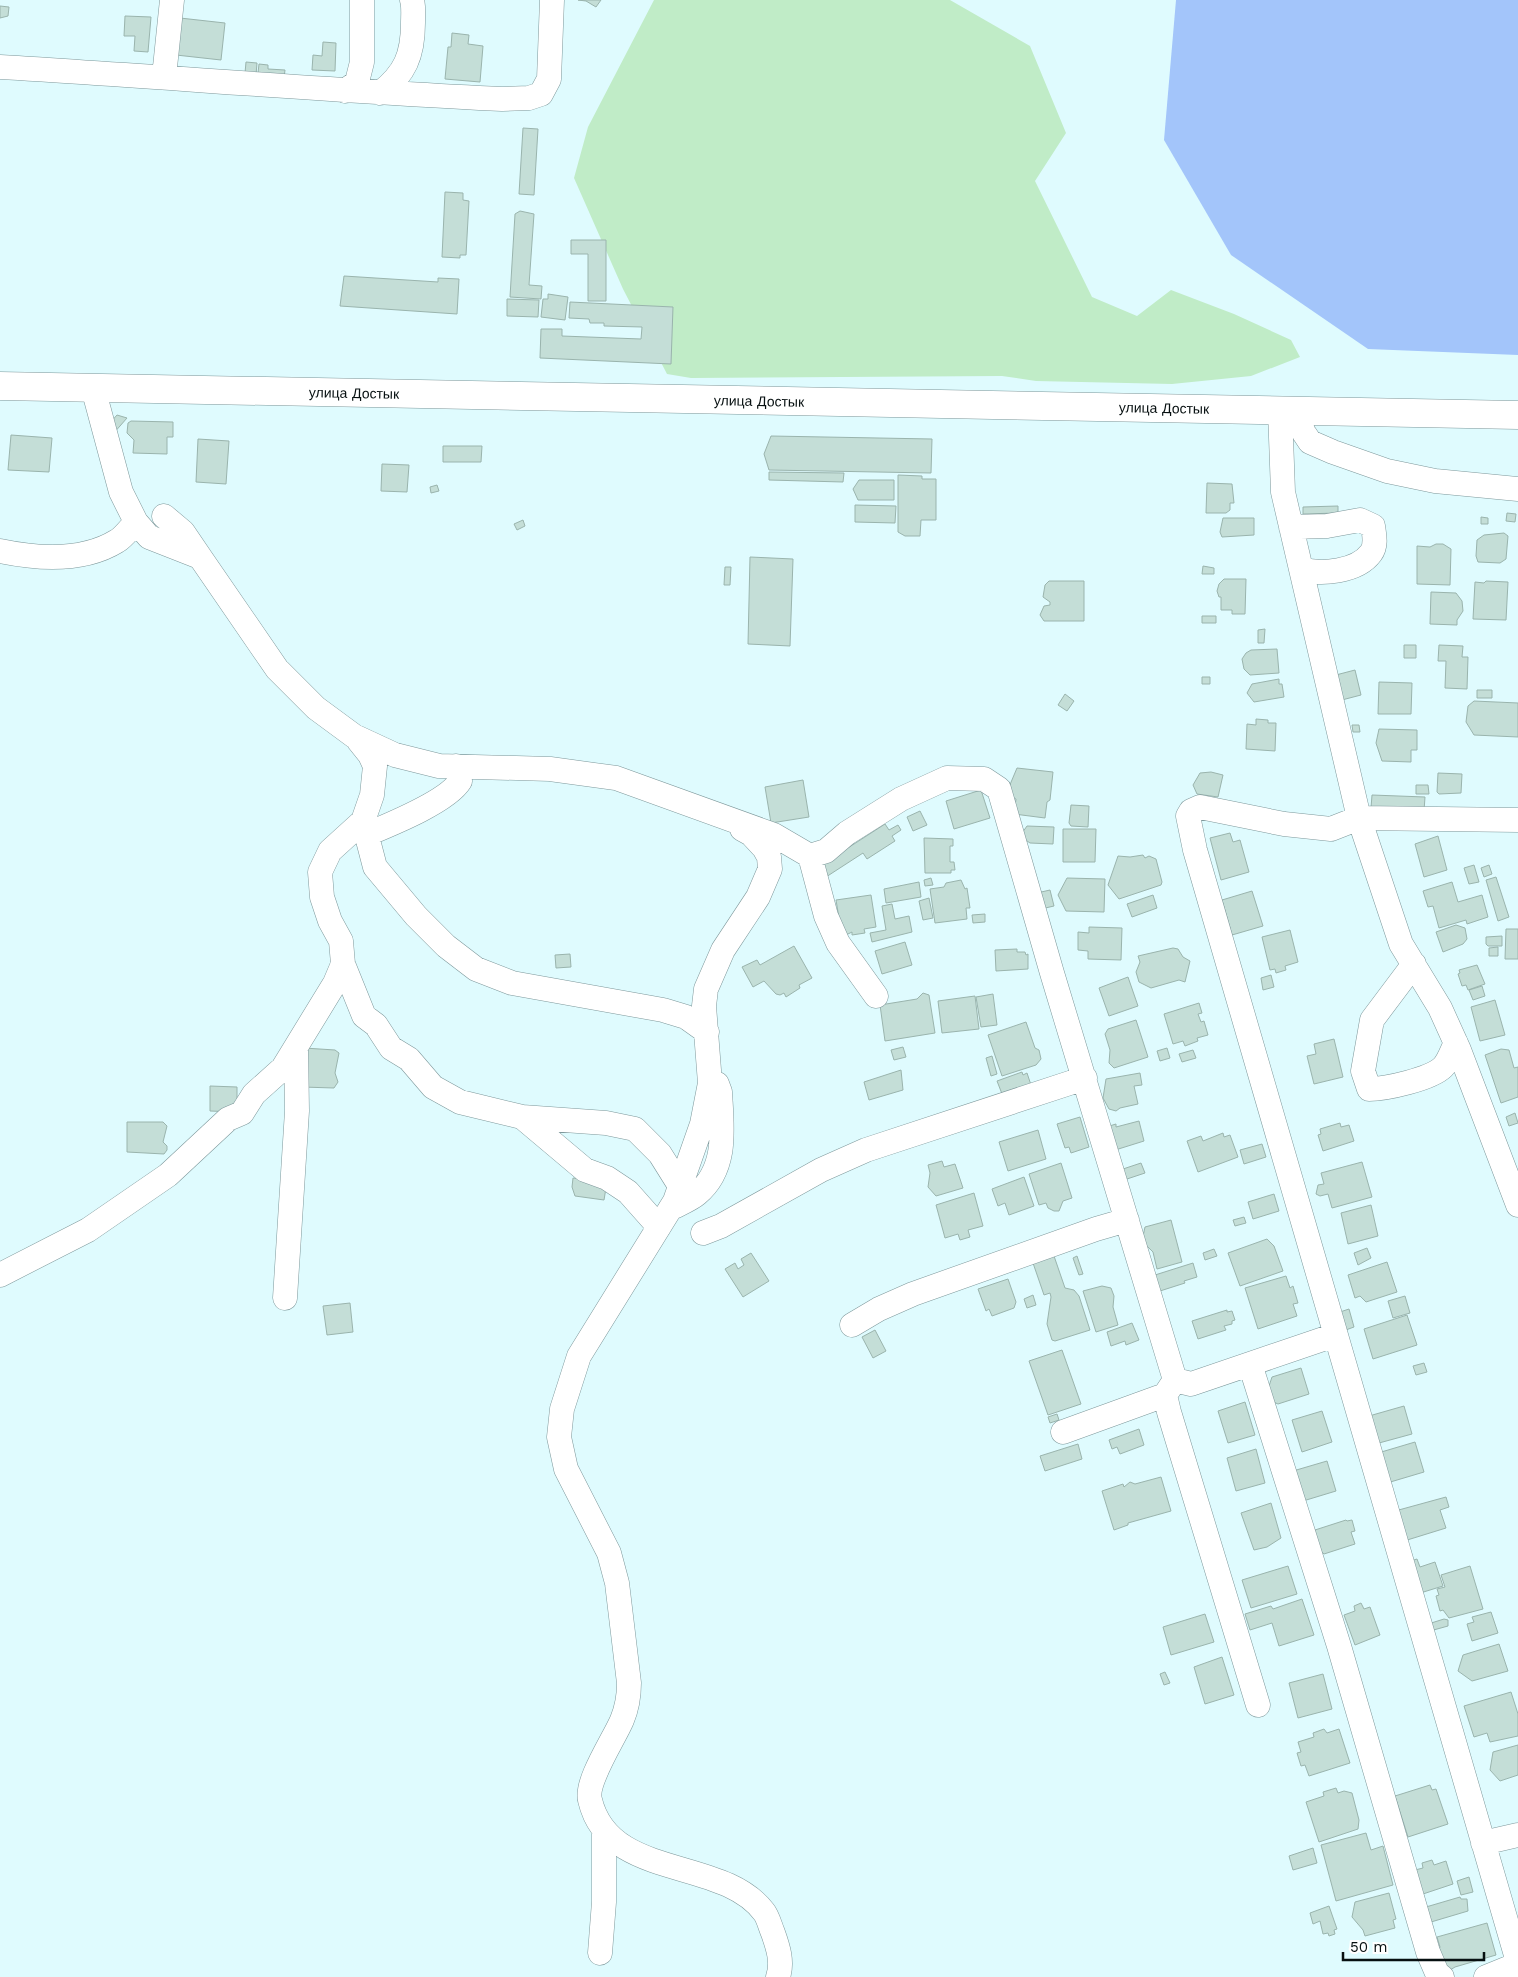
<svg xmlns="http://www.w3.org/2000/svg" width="1518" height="1977" font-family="'Work Sans',sans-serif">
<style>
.green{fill:#c0ecc7}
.water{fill:#a3c5fa}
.building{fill:#c4ded7;stroke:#9ab4ad}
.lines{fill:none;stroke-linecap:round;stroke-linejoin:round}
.minor-casing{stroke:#7e989b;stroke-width:25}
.major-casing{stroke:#7e989b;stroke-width:29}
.minor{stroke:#fff;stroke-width:24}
.major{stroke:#fff;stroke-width:28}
.labels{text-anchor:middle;stroke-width:4.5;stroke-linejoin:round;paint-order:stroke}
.street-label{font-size:14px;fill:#071011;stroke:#fff}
</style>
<rect width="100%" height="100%" fill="#dffbfe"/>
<path class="green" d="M654 0H950L1030 46 1066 133 1035 181 1092 297 1137 316 1171 290 1234 314 1291 340 1300 357 1251 376 1172 384 1036 381 1002 376 691 378 667 374 623 289 574 178 588 127Z"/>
<path class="water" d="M1176 0H1518V355L1368 349 1231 255 1164 140Z"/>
<path class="building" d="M578 0H601L596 7 586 1Z
M0 6 9 7 8 16 0 18Z
M125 16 151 17 148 52 134 51 135 36H124Z
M180 18 225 23 221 60 176 55Z
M452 33 469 35 468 44 483 46 480 82 445 79 448 47H451Z
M323 42 336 43 335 71 312 70 313 55 322 56Z
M246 62 257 63 256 75 245 73Z
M259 64 268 65V69L285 70 284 78 258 73Z
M523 128 538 129 534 195 519 194Z
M445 192 463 193V200L469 201 466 255H460V258L442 257Z
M520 211 534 214 529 285 542 286 541 299 510 297 515 214Z
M571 240H606V301H588V254H571Z
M344 276 438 282V278L459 279 457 314 340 306Z
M548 294 568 297 565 320 541 317 543 299H548Z
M507 299 539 300 538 317 507 316Z
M570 302 673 307 671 364 540 358 541 329H562V336L641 339 642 327 604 326V323H590L589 319 569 318Z
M117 415 127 418 113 434 109 424Z
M131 421 173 422V437H167V454L133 453 134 440 127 433 128 423Z
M11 435 52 438 49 472 8 470Z
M771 436 932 439 931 473 769 470 764 454Z
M198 439 229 441 226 484 196 482Z
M443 446H482L481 462H443Z
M382 464 409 465 407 492 381 491Z
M769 472 844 473 843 482 769 480Z
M898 475 922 476V479H936V520H921L920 536H905L898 532Z
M859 480H894V500H858L853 489Z
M1207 483 1232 484 1234 503H1230V510L1226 513H1206Z
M437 485 439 491 431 493 430 487Z
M855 505 896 506 895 523 855 522Z
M1338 506V513L1303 514V507Z
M1507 513 1516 514 1515 522 1506 521Z
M1481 517 1488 518V524H1481Z
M1223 518H1254V535L1222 537 1220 532Z
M523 520 525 526 517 530 514 524Z
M1504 533 1508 536 1506 559 1500 563 1478 562 1476 556 1477 540 1484 535Z
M1436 544H1443L1451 549 1450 585 1417 584V546L1430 547Z
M750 557 793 559 790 646 748 644Z
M1203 566 1214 568V574H1202Z
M725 567H731L730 585H724Z
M1224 579H1246L1245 614H1232V610H1221V597H1219L1217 591 1219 584Z
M1049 581H1084V621H1044L1040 615 1044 606 1050 605V602L1043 597 1045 585Z
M1486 581 1508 582 1506 620 1473 619 1475 582 1484 583Z
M1431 592 1456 593 1462 601 1463 611 1457 620V625L1430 624Z
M1202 616H1216V623H1202Z
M1265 629 1264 643H1258V630Z
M1404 645H1416V658H1404Z
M1439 645 1463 646 1462 657H1468L1467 689 1445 688 1446 661H1438Z
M1277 649 1279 673 1250 675 1244 669 1242 659 1246 653 1251 650Z
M1355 670 1361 695 1338 701 1332 676Z
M1202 677H1210V684H1202Z
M1279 679V684H1282L1284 697 1254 702 1247 693 1252 684Z
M1379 682 1412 683 1411 714H1378Z
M1477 690H1492V698H1477Z
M1065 694 1074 701 1067 711 1058 705Z
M1474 701 1518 703V737L1474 735 1466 722 1468 706Z
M1256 719 1268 720V723H1276L1275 751 1246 749 1247 724 1256 725Z
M1352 725H1359L1360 732H1353Z
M1379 729 1417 730V750H1411V762L1382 761 1376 743Z
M1017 768 1053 772 1050 800 1047 802 1045 818 1014 814 1016 799 1012 797 1009 787Z
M1211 772 1223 775 1218 797 1197 794 1193 785 1200 773Z
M1438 773 1462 774 1461 793 1439 794 1437 792Z
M803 780 809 817 771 823 765 787Z
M1416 785H1428L1429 794H1416Z
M981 790 990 818 954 829 946 801Z
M1372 795 1425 797 1424 811 1371 808Z
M1071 805 1089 806 1088 827 1071 826 1069 823Z
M920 811 927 825 913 831 907 817Z
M885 824 889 830 898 825 901 830 892 836 895 841 867 859 863 853 826 877 823 864Z
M1027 826 1054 827 1053 844 1030 843 1020 836Z
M1063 829H1096L1095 862H1063Z
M1230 833 1233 842 1240 840 1249 872 1221 880 1210 838Z
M1438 836 1447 870 1424 877 1415 844Z
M924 838 953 839V846H950V862H954L955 870H951V873H925Z
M1143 855 1145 858 1149 856 1156 859 1162 882 1161 885 1119 899 1108 885 1118 856 1130 857Z
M1474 865 1479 882 1469 884 1464 868Z
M1489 865 1492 874 1484 877 1481 868Z
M1496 877 1509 917 1498 921 1486 880Z
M931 878 933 885 925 886 924 880Z
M1067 878 1105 879 1104 912 1066 911 1058 895Z
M961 880 965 889 967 888 970 908H966L967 919 935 923 930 889 944 887 946 883Z
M919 882 921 897 886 903 884 889Z
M1452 882 1458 902 1482 895 1488 917 1467 924 1466 920 1439 928 1433 906 1428 907 1423 891Z
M1050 890 1054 906 1041 909 1037 893Z
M1252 891 1263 926 1232 935 1222 900Z
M871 895 876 927 864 929 865 933 852 935V932L846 935 840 924 836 900Z
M1153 895 1157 908 1132 917 1127 904Z
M929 898 933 918 923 920 919 901Z
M892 904 895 919 909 916 912 932 872 942 870 933 886 930 882 906Z
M985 914V922L973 923 972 915Z
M1456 925 1465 928 1467 939 1463 944 1443 952 1436 932Z
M1089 927 1122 928 1121 960 1088 959V951L1078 950V932L1089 933Z
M1506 929H1518V959H1505Z
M1290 930 1298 962 1285 966 1286 970 1276 973 1275 969 1270 970 1262 937Z
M1502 936V946H1488L1486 944V937Z
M905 942 912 965 882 974 875 951Z
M794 946 812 978 799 985 800 988 786 997 784 993 780 995 776 994 764 981 753 987 742 967 757 960 760 965Z
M1498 947V956H1489V948Z
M1173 948 1178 949 1183 957 1190 961 1185 982 1179 980 1151 988 1139 982 1136 972 1140 962 1138 956Z
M1017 949V952H1025L1026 955 1028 954V969L996 971 995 950Z
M570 954 571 967 556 968 555 955Z
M1477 965 1485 984 1468 990 1466 985 1462 986 1458 974 1460 973 1459 970Z
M1271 975 1274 987 1263 990 1261 978Z
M1128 977 1138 1006 1109 1016 1099 988Z
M1482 986 1485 996 1473 1000 1469 990Z
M923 993 929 995 935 1033 885 1041 880 1005 917 999Z
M993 994 997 1025 981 1027 976 997Z
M975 996 979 1029 942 1033 938 1001Z
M1495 1000 1505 1035 1480 1041 1471 1007Z
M1199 1003 1202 1013 1198 1014 1201 1022 1204 1021 1208 1035 1197 1038 1198 1041 1185 1046 1183 1041 1173 1044 1164 1014Z
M1136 1020 1148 1057 1114 1068 1109 1063 1110 1050 1105 1034 1108 1029Z
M1026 1022 1035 1048 1039 1050 1041 1059 1036 1065 1002 1076 988 1035Z
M1334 1039 1343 1077 1314 1084 1307 1056 1316 1054 1314 1044Z
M903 1047 906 1057 894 1060 891 1050Z
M304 1048 335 1050 339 1053 335 1073 338 1082 334 1088 302 1087Z
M1167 1048 1170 1058 1160 1061 1157 1051Z
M1501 1049 1509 1050 1514 1068 1518 1067V1097L1501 1103 1485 1055Z
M1193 1050 1196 1058 1182 1062 1179 1054Z
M992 1056 997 1074 991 1076 986 1058Z
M901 1070 903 1090 869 1100 864 1082Z
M1022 1072 1023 1075 1027 1073 1031 1085 1004 1099 997 1081Z
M1140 1073 1142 1085 1134 1086 1138 1104 1120 1108 1116 1111 1109 1109 1103 1098 1106 1079Z
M210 1086 237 1087V1112L210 1111Z
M1515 1113 1518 1123 1509 1126 1506 1117Z
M1080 1117 1089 1147 1071 1153 1069 1147 1065 1148 1057 1124Z
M1139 1121 1144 1141 1112 1151 1106 1127 1116 1124V1127Z
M127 1122H163L167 1126 163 1142 167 1146V1150L164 1154 127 1152Z
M1340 1123 1341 1127 1349 1125 1354 1141 1323 1151 1318 1135 1321 1134 1320 1129Z
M1038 1130 1046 1159 1008 1171 999 1142Z
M1223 1133 1224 1137 1230 1135 1238 1157 1198 1172 1187 1141 1201 1136 1203 1141Z
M1262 1144 1266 1157 1244 1164 1240 1150Z
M942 1161 944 1167 955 1164 963 1188 936 1196 928 1187 930 1173 928 1165Z
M1362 1162 1372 1197 1332 1208 1328 1194 1320 1196 1316 1194 1318 1185 1324 1184 1321 1173Z
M1061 1163 1072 1198 1063 1201 1059 1211H1054L1048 1208 1046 1203 1039 1205 1029 1174Z
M1141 1163 1145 1173 1124 1180 1120 1170Z
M1024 1177 1034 1206 1009 1215 1005 1203 998 1206 992 1189Z
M573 1178 607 1182 604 1200 575 1196 572 1187Z
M974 1193 983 1226 968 1230 970 1237 960 1240 958 1234 945 1238 936 1205Z
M1274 1194 1279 1211 1253 1219 1248 1202Z
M1371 1205 1378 1236 1348 1244 1341 1213Z
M1244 1217 1246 1223 1235 1226 1233 1220Z
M1171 1220 1182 1262 1157 1269 1153 1252 1142 1241 1145 1227Z
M1267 1239 1274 1246 1283 1271 1240 1286 1228 1253Z
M1367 1248 1371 1258 1358 1265 1354 1253Z
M1214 1249 1217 1256 1205 1260 1203 1253Z
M751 1253 769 1281 743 1297 725 1269 735 1263 738 1269 744 1265 741 1259Z
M1054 1256 1065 1288 1074 1290 1079 1296 1090 1330 1055 1341 1052 1340 1047 1324 1051 1297 1050 1293 1044 1295 1033 1263Z
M1077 1256 1083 1274 1079 1275 1073 1258Z
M1387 1262 1397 1292 1366 1302 1360 1296 1355 1298 1348 1275Z
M1193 1263 1197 1277 1184 1281 1185 1283 1160 1291 1155 1275Z
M1286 1276 1290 1288 1293 1286 1298 1303 1293 1304 1297 1316 1258 1329 1245 1288Z
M1008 1279 1016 1302 1014 1308 992 1316 989 1309 986 1311 978 1289Z
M1102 1286 1111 1288 1114 1296 1113 1307 1118 1325 1096 1332 1083 1291Z
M1033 1295 1036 1305 1027 1308 1024 1299Z
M1405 1296 1410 1313 1393 1318 1388 1301Z
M350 1303 353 1332 327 1335 323 1306Z
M1349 1309 1354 1327 1343 1331 1337 1313Z
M1227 1310V1312L1232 1311 1235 1320 1232 1321V1324L1224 1326 1226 1330 1198 1339 1192 1321Z
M1407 1315 1417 1345 1373 1359 1364 1329Z
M1132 1323 1139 1340 1126 1345 1125 1341 1111 1346 1107 1332Z
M875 1330 886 1351 873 1358 862 1337Z
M1062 1350 1081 1404 1048 1415 1029 1361Z
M1424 1363 1427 1372 1416 1375 1413 1366Z
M1301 1368 1309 1394 1278 1404 1269 1400 1267 1392 1272 1377Z
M1245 1402 1255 1435 1228 1443 1218 1411Z
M1404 1406 1412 1434 1379 1443 1369 1416Z
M1322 1411 1332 1442 1302 1452 1292 1420Z
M1057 1414 1059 1420 1050 1423 1048 1417Z
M1139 1429 1144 1445 1120 1454 1117 1447 1112 1449 1109 1440Z
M1415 1442 1424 1472 1387 1483 1378 1453Z
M1078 1444 1082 1459 1045 1471 1040 1456Z
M1256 1449 1265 1483 1236 1491 1227 1458Z
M1327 1461 1336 1491 1303 1501 1293 1471Z
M1161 1477 1171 1511 1128 1523V1525L1114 1530 1102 1491 1123 1484 1124 1487 1130 1482 1135 1484Z
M1446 1497 1449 1507 1440 1510 1446 1528 1404 1541 1395 1511Z
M1271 1503 1281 1538 1267 1547 1254 1550 1241 1513Z
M1346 1520 1347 1521 1352 1520 1355 1531 1351 1532 1355 1544 1324 1554 1313 1544 1315 1530Z
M1417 1559 1420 1567 1435 1562 1443 1586 1417 1594 1407 1562Z
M1288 1566 1297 1594 1251 1608 1242 1580Z
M1470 1566 1483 1609 1449 1618 1443 1610 1440 1611 1436 1596 1439 1595 1437 1589 1445 1587 1441 1575Z
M1302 1599 1314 1635 1279 1646 1272 1623 1250 1630 1245 1614 1271 1606 1273 1609Z
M1361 1603 1364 1609 1370 1607 1380 1635 1355 1645 1344 1615 1355 1611 1354 1606Z
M1491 1612 1498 1633 1472 1641 1467 1624 1474 1622 1472 1617Z
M1205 1614 1214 1642 1171 1655 1163 1627Z
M1444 1619 1448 1620V1626L1430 1631 1428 1624Z
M1499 1644 1508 1671 1472 1681 1458 1671 1463 1655Z
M1222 1657 1234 1695 1205 1704 1194 1667Z
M1165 1672 1170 1683 1164 1685 1160 1674Z
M1323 1674 1332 1709 1298 1718 1289 1683Z
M1511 1692 1518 1714V1736L1490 1742 1487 1733 1474 1737 1464 1706Z
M1324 1729 1327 1733 1339 1729 1350 1763 1309 1776 1305 1765 1301 1766 1297 1753 1301 1752 1298 1742 1314 1737 1313 1733Z
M1518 1745V1775L1500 1781 1490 1770 1493 1752Z
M1430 1785 1432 1790 1436 1789 1448 1824 1408 1837 1395 1796Z
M1336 1788 1338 1793 1344 1791 1352 1793 1359 1820 1358 1829 1319 1842 1306 1802 1324 1796 1323 1792Z
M1366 1833 1371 1850 1383 1846 1393 1885 1336 1901 1321 1845Z
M1313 1848 1317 1863 1293 1870 1289 1856Z
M1432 1860 1434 1865 1446 1861 1453 1884 1423 1894 1415 1870 1423 1868 1422 1863Z
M1469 1877 1473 1892 1461 1895 1457 1881Z
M1389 1893 1396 1919 1393 1920 1395 1928 1365 1936 1363 1930 1352 1917 1355 1902Z
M1460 1897 1461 1899H1467L1468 1911 1431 1922 1426 1907Z
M1329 1906 1337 1929 1334 1930 1335 1934 1329 1936 1328 1933 1323 1934 1320 1921 1313 1924 1310 1913Z
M1487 1923 1496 1955 1455 1967 1447 1972 1436 1958 1440 1947 1437 1937Z"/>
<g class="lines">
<g class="minor-casing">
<path id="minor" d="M0 67C168 77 335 91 502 99L529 98 541 94 549 79 552 0
M164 77 172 0
M345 91 357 82 362 62V0
M380 93C405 74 413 55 413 23 413 16 414 7 412 0
M93 388 121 492 136 522 149 537 200 557 277 669 316 708 354 736 395 755 439 766 550 769 616 778 774 835 810 856 826 851 847 833 901 799 947 778 984 779 999 789 1052 973 1175 1380 1165 1395 1169 1412 1258 1705
M1280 410 1283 492 1359 818 1401 944 1440 1008 1459 1050 1518 1205
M1295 410 1304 433 1310 442 1333 452 1387 471 1435 481 1518 489
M164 516 183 532 200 557
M1291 527 1327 526 1360 520 1373 526C1374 534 1377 545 1371 553 1357 572 1321 575 1301 569
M0 551C38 559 83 562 117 541 124 537 130 528 136 522
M1518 820 1359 818 1331 829 1284 824 1200 807 1191 811 1188 816 1195 850 1518 1962
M363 821 375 867 416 916 446 946 476 969 512 983 663 1010 686 1017 707 1032
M742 829 751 834 764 848 769 857 770 869 758 897 723 950 706 989 704 1006 710 1083 702 1124 675 1201 579 1356 562 1409 559 1437 566 1469 609 1553 617 1583 629 1683C629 1697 627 1708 622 1720 614 1739 585 1782 590 1800 609 1881 722 1856 764 1912 768 1917 770 1926 773 1933 778 1947 783 1962 778 1977
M365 835C389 825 447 802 460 781L456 766
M810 856 826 916 838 943 876 996
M343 964 364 1016 376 1025 391 1048 409 1059 433 1087 460 1102 522 1117 606 1123 635 1129 660 1154 680 1186
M1414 964 1372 1020 1363 1071 1369 1089C1386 1089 1431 1079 1443 1067 1449 1061 1452 1050 1456 1043
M522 1117 585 1170 607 1178 628 1192 659 1227
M670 1209C679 1204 690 1200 697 1194 728 1168 722 1128 720 1092L717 1084
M703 1233 721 1226 821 1170 866 1150 1085 1078
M0 1275 88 1230 168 1175 228 1119 242 1113 254 1094 283 1068 335 983 343 964 341 941 330 921 322 897 320 872 330 851 363 821 372 795 375 766 370 755 358 740
M285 1298 297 1111 296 1047
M852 1325 879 1309 913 1294 1096 1229 1127 1220
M1250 1364 1339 1646 1428 1952 1437 1973 1442 1977
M1175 1380 1191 1384 1335 1335
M1063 1432 1165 1395
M1483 1843 1518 1835
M600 1953 604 1902V1830
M1486 1977 1518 1964"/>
</g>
<g class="major-casing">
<path id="major" d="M0 386 1518 415"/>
</g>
<use href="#minor" class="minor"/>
<use href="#major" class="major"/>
</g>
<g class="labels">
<g class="street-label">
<text transform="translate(354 393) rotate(1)" y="5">улица Достык</text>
<text transform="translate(759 401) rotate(1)" y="5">улица Достык</text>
<text transform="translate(1164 408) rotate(1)" y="5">улица Достык</text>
</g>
</g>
<path d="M1343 1952v8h141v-8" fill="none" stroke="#071011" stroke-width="2.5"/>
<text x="1350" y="1952" font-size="15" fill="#071011" stroke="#ffffff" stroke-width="4" paint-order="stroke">50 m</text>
</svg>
